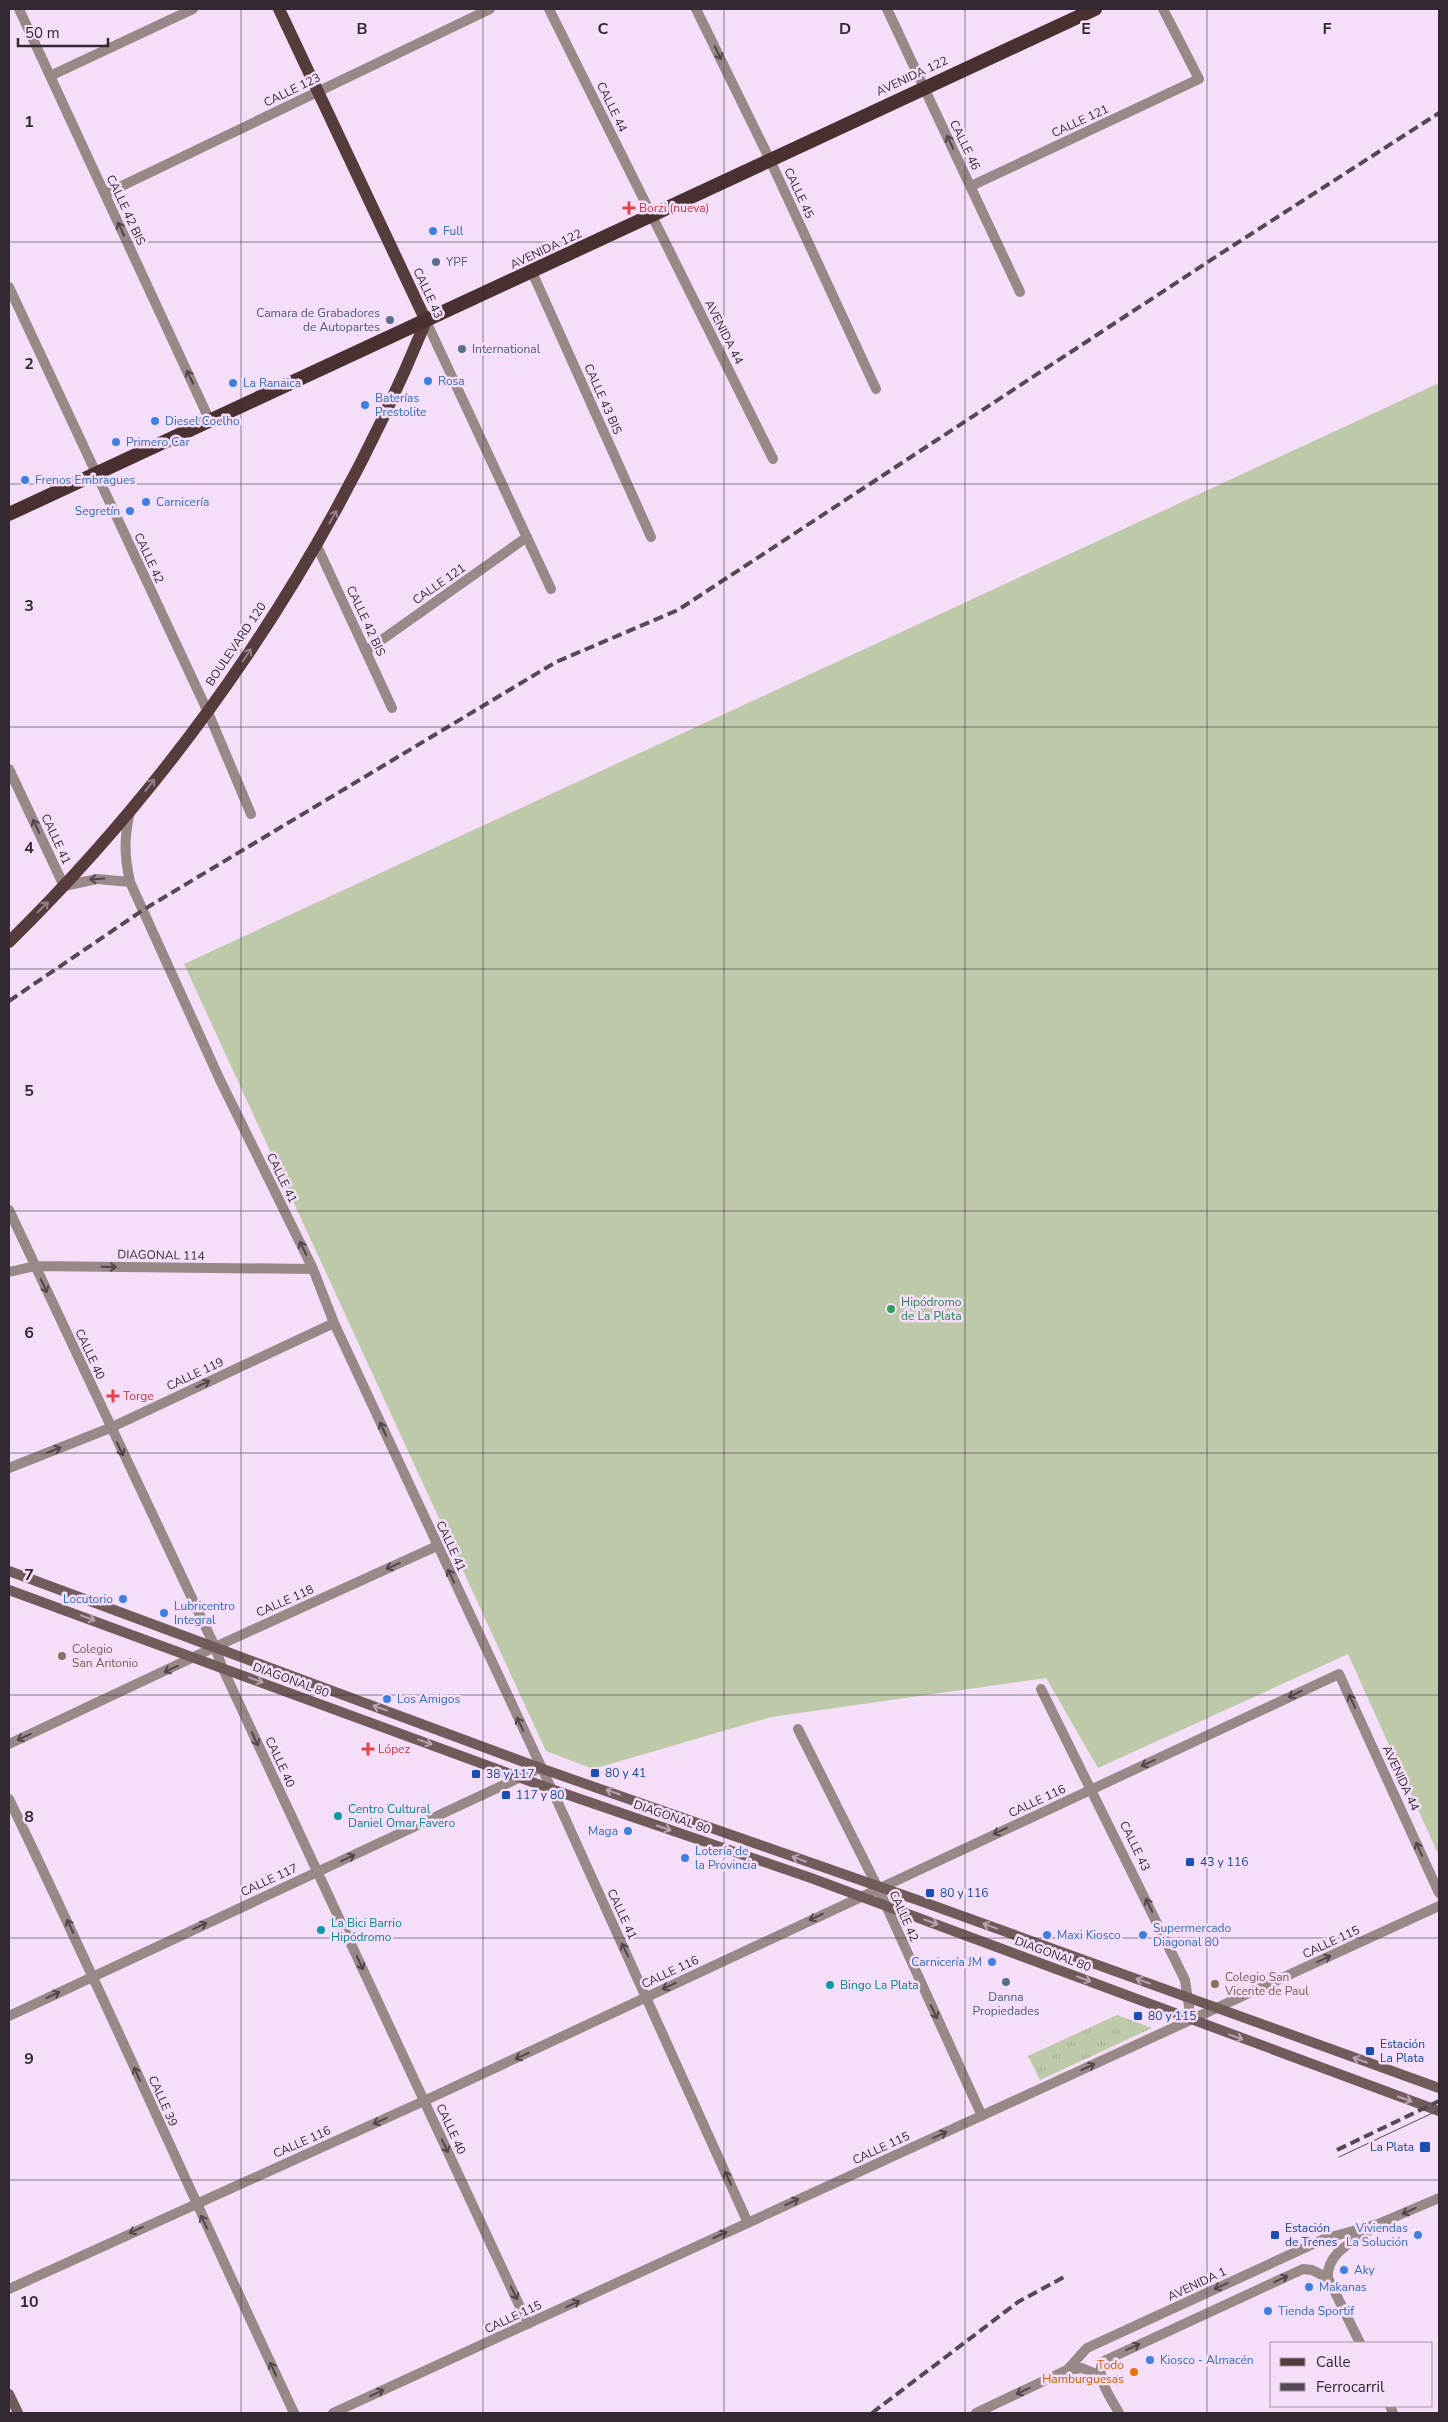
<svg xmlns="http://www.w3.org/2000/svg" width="1448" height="2422" font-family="'Nunito Sans',sans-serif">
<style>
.grass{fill:#bec9aa}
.park{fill:url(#park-tufts)}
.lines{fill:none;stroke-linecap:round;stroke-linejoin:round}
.minor{stroke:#988887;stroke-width:10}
.tertiary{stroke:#988887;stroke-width:10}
.secondary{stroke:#715b5b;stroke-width:10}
.primary{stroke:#563c3c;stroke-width:12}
.trunk{stroke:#4a3030;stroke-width:14}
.tram{stroke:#554956;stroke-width:1}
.rail{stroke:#554956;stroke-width:4;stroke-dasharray:10 5;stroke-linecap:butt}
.oneway{stroke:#51464c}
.oneway2{stroke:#957d87}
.oneway3{stroke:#b9a3b1}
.grid{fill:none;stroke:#322933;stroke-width:1;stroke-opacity:0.55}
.health-dot{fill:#e0444e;stroke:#f4def8;stroke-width:2}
.shop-dot{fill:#3f7fe0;stroke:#f4def8;stroke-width:2}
.service-dot{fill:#5c6f8a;stroke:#f4def8;stroke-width:2}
.leisure-dot{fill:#2e9e5b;stroke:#f4def8;stroke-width:2}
.education-dot{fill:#8d6e63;stroke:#f4def8;stroke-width:2}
.transit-dot{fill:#1a4fb4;stroke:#f4def8;stroke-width:2}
.culture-dot{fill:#0f9aa8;stroke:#f4def8;stroke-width:2}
.food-dot{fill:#e8710a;stroke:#f4def8;stroke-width:2}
.labels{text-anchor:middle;stroke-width:5;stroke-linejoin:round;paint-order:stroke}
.street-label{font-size:12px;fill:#322933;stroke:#f4def8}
.health-label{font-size:12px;fill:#be3a42;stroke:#f4def8;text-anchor:start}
.shop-label{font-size:12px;fill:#366cbe;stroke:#f4def8;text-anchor:start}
.service-label{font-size:12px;fill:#4e5e75;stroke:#f4def8;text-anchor:start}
.leisure-label{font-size:12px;fill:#27864d;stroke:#f4def8;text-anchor:start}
.education-label{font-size:12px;fill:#785e54;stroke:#f4def8;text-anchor:start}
.transit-label{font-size:12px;fill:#164399;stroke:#f4def8;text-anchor:start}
.culture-label{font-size:12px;fill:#0d838f;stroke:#f4def8;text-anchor:start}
.food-label{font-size:12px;fill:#c56008;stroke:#f4def8;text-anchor:end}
.grid-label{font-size:16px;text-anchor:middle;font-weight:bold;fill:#322933;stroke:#f4def8;stroke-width:5;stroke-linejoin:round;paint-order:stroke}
</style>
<defs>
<pattern id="park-tufts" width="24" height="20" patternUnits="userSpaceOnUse" patternTransform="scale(1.25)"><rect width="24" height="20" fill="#bec9aa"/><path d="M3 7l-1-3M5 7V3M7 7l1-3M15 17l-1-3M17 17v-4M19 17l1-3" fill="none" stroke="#a4ad93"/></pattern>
</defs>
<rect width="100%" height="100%" fill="#f4def8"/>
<path class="grass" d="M1439 383V1856L1348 1654 1098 1768 1046 1678 771 1717 593 1769 546 1751 184 964Z"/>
<path class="park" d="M1117 2015 1152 2028 1040 2080 1028 2056Z"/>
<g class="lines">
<path class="minor" d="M19 9 210 421
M549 9 773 459
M696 9 770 160 876 389
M887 9 1020 292
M50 76 193 9
M971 186 1199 79 1163 9
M105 194 490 9
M532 272 651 537
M9 287 207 710 251 814
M426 321 551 589
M317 546 392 708
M366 651 527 537
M9 769 64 886 97 879 130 882
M130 811C124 839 124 854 130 882L220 1080 313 1269 334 1323 559 1805 748 2223
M9 1210 215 1647 222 1667 528 2324
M9 1272 35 1266 313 1269
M9 1468 110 1428 334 1323
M1041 1689 1185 1980 1191 2020
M798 1729 878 1888 982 2116
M9 1744 215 1647 437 1546
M9 1799C107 2003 198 2209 294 2413
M9 2016 540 1768
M9 2289 424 2101 1339 1674 1439 1893
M1390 2406 1393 2413
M333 2413 1439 1906
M1119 2413C1112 2400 1093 2374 1104 2361L1303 2269 1312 2270 1328 2278 1360 2343"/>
<path class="tertiary" d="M1328 2278C1326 2253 1353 2242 1371 2229
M1067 2370 1082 2368 1101 2376
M976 2413 1067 2370 1087 2348 1324 2239 1378 2224 1439 2198"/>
<path class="secondary" d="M9 1571 540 1768 926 1903 1439 2088
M9 1590 551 1789 811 1878 1439 2111
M9 2394 18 2413"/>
<path class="primary" d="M9 942C188 766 331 553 426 321L279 9"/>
<path class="trunk" d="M9 514 1095 9"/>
<path class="tram" d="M1339 2157 1439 2110"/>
<path class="rail" d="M9 1001 143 910 556 662 678 610 1220 254 1439 113
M1337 2150 1439 2101
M872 2413 1018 2302 1064 2277"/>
</g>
<defs><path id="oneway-shaft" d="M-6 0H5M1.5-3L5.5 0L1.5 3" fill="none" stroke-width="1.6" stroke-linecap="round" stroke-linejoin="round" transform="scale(1.25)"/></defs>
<g class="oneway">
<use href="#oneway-shaft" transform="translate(718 53) rotate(64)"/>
<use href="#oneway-shaft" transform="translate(950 142) rotate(-116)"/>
<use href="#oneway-shaft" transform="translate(121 229) rotate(-115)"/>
<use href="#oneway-shaft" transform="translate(190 377) rotate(-115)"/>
<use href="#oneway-shaft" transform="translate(36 826) rotate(-115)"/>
<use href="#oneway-shaft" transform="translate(97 879) rotate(176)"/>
<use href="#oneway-shaft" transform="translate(303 1248) rotate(-116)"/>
<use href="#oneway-shaft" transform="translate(109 1267) rotate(1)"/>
<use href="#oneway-shaft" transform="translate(44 1286) rotate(65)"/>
<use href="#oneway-shaft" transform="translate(203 1384) rotate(-25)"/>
<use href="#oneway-shaft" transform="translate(383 1429) rotate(-115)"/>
<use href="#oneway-shaft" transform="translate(120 1449) rotate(65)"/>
<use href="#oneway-shaft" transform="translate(54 1450) rotate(-22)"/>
<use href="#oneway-shaft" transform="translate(393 1566) rotate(156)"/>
<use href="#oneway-shaft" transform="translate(451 1576) rotate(-115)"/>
<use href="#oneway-shaft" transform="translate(171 1669) rotate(155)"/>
<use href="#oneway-shaft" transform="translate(1295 1694) rotate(155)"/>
<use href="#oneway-shaft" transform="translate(1352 1701) rotate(-115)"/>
<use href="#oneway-shaft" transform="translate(520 1724) rotate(-115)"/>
<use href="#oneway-shaft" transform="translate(24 1737) rotate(155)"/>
<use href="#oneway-shaft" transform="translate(255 1739) rotate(65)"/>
<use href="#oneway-shaft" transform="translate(1148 1763) rotate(155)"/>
<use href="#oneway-shaft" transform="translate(1000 1831) rotate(155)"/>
<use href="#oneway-shaft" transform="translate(1419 1849) rotate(-114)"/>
<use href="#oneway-shaft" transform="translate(348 1858) rotate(-25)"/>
<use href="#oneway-shaft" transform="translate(1149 1905) rotate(-116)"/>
<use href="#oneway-shaft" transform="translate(816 1917) rotate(155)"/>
<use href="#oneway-shaft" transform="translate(70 1926) rotate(-116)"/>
<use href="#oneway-shaft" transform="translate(200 1926) rotate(-25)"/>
<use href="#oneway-shaft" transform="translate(625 1950) rotate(-115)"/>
<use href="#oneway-shaft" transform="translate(1324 1959) rotate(-25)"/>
<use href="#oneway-shaft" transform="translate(360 1963) rotate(65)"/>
<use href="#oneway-shaft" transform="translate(669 1986) rotate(155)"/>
<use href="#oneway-shaft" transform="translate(53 1995) rotate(-25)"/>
<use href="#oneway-shaft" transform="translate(934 2012) rotate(65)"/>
<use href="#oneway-shaft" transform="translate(522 2056) rotate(155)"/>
<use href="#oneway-shaft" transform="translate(1088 2067) rotate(-25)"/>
<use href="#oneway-shaft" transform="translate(137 2074) rotate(-114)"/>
<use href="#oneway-shaft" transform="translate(380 2121) rotate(156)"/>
<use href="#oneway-shaft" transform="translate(940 2135) rotate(-25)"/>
<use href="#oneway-shaft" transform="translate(445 2146) rotate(65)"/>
<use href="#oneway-shaft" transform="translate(728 2178) rotate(-114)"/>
<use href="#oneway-shaft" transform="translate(792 2202) rotate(-25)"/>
<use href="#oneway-shaft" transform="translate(1409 2211) rotate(156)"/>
<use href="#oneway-shaft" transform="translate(204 2222) rotate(-115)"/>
<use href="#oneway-shaft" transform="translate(136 2230) rotate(155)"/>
<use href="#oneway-shaft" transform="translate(720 2235) rotate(-25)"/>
<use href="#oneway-shaft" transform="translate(1281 2279) rotate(-25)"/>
<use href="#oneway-shaft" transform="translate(1221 2286) rotate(155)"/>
<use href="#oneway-shaft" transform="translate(514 2293) rotate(65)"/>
<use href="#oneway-shaft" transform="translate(573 2304) rotate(-25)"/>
<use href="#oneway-shaft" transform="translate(1133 2347) rotate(-25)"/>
<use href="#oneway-shaft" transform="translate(273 2369) rotate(-115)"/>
<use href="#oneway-shaft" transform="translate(1023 2391) rotate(155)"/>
<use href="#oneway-shaft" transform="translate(377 2393) rotate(-25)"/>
</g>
<g class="oneway2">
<use href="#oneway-shaft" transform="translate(333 517) rotate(-61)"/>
<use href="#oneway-shaft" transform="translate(247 655) rotate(-57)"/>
<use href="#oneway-shaft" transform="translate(150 785) rotate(-52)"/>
<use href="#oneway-shaft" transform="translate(43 907) rotate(-45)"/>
</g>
<g class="oneway3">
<use href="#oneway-shaft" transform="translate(88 1618) rotate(20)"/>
<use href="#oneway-shaft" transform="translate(256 1680) rotate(20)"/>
<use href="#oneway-shaft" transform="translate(380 1708) rotate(-160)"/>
<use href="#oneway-shaft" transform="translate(425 1742) rotate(20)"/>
<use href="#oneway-shaft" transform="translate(613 1792) rotate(-160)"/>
<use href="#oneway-shaft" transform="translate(664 1828) rotate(19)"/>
<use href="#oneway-shaft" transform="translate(799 1859) rotate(-160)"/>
<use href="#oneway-shaft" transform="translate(931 1922) rotate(20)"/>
<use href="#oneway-shaft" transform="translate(990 1926) rotate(-160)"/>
<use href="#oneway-shaft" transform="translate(1084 1979) rotate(20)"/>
<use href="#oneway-shaft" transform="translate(1143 1981) rotate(-160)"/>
<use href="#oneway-shaft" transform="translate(1236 2037) rotate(20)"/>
<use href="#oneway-shaft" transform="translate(1360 2060) rotate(-160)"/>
<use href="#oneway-shaft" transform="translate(1405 2099) rotate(19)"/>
</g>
<path class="grid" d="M241 9V2413M483 9V2413M724 9V2413M965 9V2413M1207 9V2413M9 242H1439M9 484H1439M9 727H1439M9 969H1439M9 1211H1439M9 1453H1439M9 1695H1439M9 1938H1439M9 2180H1439"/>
<g class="health-dot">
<path d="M626.5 200.5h5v5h5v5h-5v5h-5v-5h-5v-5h5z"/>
<path d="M110.5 1388.5h5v5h5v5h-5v5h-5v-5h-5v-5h5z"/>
<path d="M365.5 1741.5h5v5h5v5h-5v5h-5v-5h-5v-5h5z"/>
</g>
<g class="shop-dot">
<circle cx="433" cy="231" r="5"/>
<circle cx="428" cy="381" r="5"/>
<circle cx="233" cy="383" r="5"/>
<circle cx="365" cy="405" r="5"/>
<circle cx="155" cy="421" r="5"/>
<circle cx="116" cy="442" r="5"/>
<circle cx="25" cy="480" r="5"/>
<circle cx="146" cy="502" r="5"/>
<circle cx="130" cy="511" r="5"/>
<circle cx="123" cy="1599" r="5"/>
<circle cx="164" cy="1613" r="5"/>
<circle cx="387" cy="1699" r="5"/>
<circle cx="628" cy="1831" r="5"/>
<circle cx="685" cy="1858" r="5"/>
<circle cx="1047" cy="1935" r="5"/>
<circle cx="1143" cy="1935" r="5"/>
<circle cx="992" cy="1962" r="5"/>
<circle cx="1418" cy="2235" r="5"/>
<circle cx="1344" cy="2270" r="5"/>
<circle cx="1309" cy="2287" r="5"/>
<circle cx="1268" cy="2311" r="5"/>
<circle cx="1150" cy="2360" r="5"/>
</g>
<g class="service-dot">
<circle cx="436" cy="262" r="5"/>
<circle cx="390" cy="320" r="5"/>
<circle cx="462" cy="349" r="5"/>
<circle cx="1006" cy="1982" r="5"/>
</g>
<circle class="leisure-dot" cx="891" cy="1309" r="5"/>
<g class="education-dot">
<circle cx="62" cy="1656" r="5"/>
<circle cx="1215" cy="1984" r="5"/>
</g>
<g class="transit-dot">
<rect x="590" y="1768" width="10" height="10" rx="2.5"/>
<rect x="471" y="1769" width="10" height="10" rx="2.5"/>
<rect x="501" y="1790" width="10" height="10" rx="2.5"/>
<rect x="1185" y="1857" width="10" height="10" rx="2.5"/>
<rect x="925" y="1888" width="10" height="10" rx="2.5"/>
<rect x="1133" y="2011" width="10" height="10" rx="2.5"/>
<rect x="1365" y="2046" width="10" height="10" rx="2.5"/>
<rect x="1419" y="2141" width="12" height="12" rx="2.5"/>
<rect x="1270" y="2230" width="10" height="10" rx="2.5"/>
</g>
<g class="culture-dot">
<circle cx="338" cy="1816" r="5"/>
<circle cx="321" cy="1930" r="5"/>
<circle cx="830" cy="1985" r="5"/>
</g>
<circle class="food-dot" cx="1134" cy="2372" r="5"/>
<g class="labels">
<g class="street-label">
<text transform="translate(912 76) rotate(-25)" y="4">AVENIDA 122</text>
<text transform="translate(292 90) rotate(-26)" y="4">CALLE 123</text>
<text transform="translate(612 107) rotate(64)" y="4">CALLE 44</text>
<text transform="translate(1080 121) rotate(-25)" y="4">CALLE 121</text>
<text transform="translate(965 145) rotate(64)" y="4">CALLE 46</text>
<text transform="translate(799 193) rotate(65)" y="4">CALLE 45</text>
<text transform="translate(126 210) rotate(65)" y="4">CALLE 42 BIS</text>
<text transform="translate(546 249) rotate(-25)" y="4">AVENIDA 122</text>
<text transform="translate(428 293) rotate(65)" y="4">CALLE 43</text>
<text transform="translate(724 332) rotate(63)" y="4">AVENIDA 44</text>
<text transform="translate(603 399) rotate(66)" y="4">CALLE 43 BIS</text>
<text transform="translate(149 558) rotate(65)" y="4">CALLE 42</text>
<text transform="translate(439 584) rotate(-35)" y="4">CALLE 121</text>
<text transform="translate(366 621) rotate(65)" y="4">CALLE 42 BIS</text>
<text transform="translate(236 644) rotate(-56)" y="4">BOULEVARD 120</text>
<text transform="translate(56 839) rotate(65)" y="4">CALLE 41</text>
<text transform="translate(282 1178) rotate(64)" y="4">CALLE 41</text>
<text transform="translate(161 1255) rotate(1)" y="4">DIAGONAL 114</text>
<text transform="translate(90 1354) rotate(65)" y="4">CALLE 40</text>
<text transform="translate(195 1374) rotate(-25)" y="4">CALLE 119</text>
<text transform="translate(451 1546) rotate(65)" y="4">CALLE 41</text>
<text transform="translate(285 1601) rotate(-24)" y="4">CALLE 118</text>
<text transform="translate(291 1680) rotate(20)" y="4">DIAGONAL 80</text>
<text transform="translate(280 1762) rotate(65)" y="4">CALLE 40</text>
<text transform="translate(1401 1778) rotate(65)" y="4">AVENIDA 44</text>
<text transform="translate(1037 1801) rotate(-25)" y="4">CALLE 116</text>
<text transform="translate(672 1817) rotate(19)" y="4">DIAGONAL 80</text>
<text transform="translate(1135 1846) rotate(64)" y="4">CALLE 43</text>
<text transform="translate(269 1880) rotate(-25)" y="4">CALLE 117</text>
<text transform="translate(622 1914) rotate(65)" y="4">CALLE 41</text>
<text transform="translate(904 1916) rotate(66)" y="4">CALLE 42</text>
<text transform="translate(1331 1942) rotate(-25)" y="4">CALLE 115</text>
<text transform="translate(1053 1954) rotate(20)" y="4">DIAGONAL 80</text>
<text transform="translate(670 1972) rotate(-25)" y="4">CALLE 116</text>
<text transform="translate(163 2101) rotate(66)" y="4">CALLE 39</text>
<text transform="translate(451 2129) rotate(65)" y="4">CALLE 40</text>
<text transform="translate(302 2142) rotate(-24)" y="4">CALLE 116</text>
<text transform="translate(881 2148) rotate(-25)" y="4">CALLE 115</text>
<text transform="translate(1197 2284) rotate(-25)" y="4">AVENIDA 1</text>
<text transform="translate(513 2317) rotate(-25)" y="4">CALLE 115</text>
</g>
<g class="health-label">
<text x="639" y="212">Borzi (nueva)</text>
<text x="123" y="1400">Torge</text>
<text x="378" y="1753">López</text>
</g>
<g class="shop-label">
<text x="443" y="235">Full</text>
<text x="438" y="385">Rosa</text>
<text x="243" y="387">La Ranaica</text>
<text x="375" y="402">Baterías<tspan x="375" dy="14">Prestolite</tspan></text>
<text x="165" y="425">Diesel Coelho</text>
<text x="126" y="446">Primero Car</text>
<text x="35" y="484">Frenos Embragues</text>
<text x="156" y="506">Carnicería</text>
<text x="120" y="515" text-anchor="end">Segretín</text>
<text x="113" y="1603" text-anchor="end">Locutorio</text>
<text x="174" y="1610">Lubricentro<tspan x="174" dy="14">Integral</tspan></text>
<text x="397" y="1703">Los Amigos</text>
<text x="618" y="1835" text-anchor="end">Maga</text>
<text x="695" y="1855">Lotería de<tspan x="695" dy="14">la Provincia</tspan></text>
<text x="1153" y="1932">Supermercado<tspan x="1153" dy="14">Diagonal 80</tspan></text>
<text x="1057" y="1939">Maxi Kiosco</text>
<text x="982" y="1966" text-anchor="end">Carnicería JM</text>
<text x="1408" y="2232" text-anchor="end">Viviendas<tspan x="1408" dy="14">La Solución</tspan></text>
<text x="1354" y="2274">Aky</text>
<text x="1319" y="2291">Makanas</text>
<text x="1278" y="2315">Tienda Sportif</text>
<text x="1160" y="2364">Kiosco - Almacén</text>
</g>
<g class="service-label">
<text x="446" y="266">YPF</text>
<text x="380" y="317" text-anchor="end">Camara de Grabadores<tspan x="380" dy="14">de Autopartes</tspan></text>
<text x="472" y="353">International</text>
<text x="1006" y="2001" text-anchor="middle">Danna<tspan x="1006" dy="14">Propiedades</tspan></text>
</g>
<g class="leisure-label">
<text x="901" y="1306">Hipódromo<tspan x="901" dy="14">de La Plata</tspan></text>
</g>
<g class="education-label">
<text x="72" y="1653">Colegio<tspan x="72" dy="14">San Antonio</tspan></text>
<text x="1225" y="1981">Colegio San<tspan x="1225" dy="14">Vicente de Paul</tspan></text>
</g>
<g class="transit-label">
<text x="605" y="1777">80 y 41</text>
<text x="486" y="1778">38 y 117</text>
<text x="516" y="1799">117 y 80</text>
<text x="1200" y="1866">43 y 116</text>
<text x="940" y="1897">80 y 116</text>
<text x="1148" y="2020">80 y 115</text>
<text x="1380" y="2048">Estación<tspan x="1380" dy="14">La Plata</tspan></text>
<text x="1414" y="2151" text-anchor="end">La Plata</text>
<text x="1285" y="2232">Estación<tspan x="1285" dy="14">de Trenes</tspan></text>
</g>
<g class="culture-label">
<text x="348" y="1813">Centro Cultural<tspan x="348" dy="14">Daniel Omar Favero</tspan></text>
<text x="331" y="1927">La Bici Barrio<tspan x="331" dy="14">Hipódromo</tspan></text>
<text x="840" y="1989">Bingo La Plata</text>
</g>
<g class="food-label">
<text x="1124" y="2369">Todo<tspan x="1124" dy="14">Hamburguesas</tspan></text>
</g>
</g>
<g class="grid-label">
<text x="362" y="34">B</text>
<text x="603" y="34">C</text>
<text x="845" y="34">D</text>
<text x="1086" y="34">E</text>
<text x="1327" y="34">F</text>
<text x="29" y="127">1</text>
<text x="29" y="369">2</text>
<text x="29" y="611">3</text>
<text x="29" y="853">4</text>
<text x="29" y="1096">5</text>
<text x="29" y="1338">6</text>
<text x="29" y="1580">7</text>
<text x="29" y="1822">8</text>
<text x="29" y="2064">9</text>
<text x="29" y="2307">10</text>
</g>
<rect width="1448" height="2422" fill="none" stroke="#322933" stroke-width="20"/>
<rect x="1270" y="2342" width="162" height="65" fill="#f4def8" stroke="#a696a9"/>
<rect x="1280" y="2358" width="25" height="8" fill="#563c3c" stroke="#a696a9"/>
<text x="1316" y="2367" font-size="15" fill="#322933">Calle</text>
<rect x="1280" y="2383" width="25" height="8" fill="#554956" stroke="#a696a9"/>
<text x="1316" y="2392" font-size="15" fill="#322933">Ferrocarril</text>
<path d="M18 38v8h90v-8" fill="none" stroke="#322933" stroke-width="2.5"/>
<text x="25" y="38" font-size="15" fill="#322933" stroke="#f4def8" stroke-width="4" paint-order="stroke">50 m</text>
</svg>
